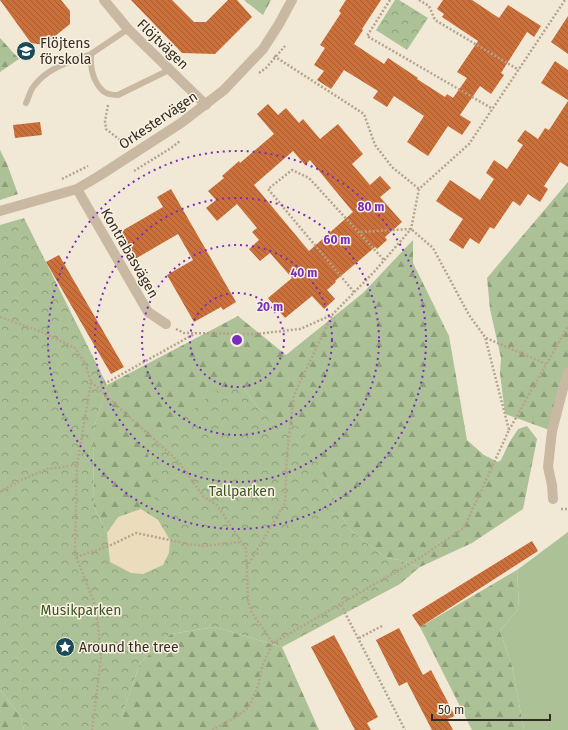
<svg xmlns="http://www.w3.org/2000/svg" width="568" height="730" font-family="'Fira Sans',sans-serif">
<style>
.grass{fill:#adc196}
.forest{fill:url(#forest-firs)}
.park{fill:url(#park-crowns)}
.plaza{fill:#ebdcbc}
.building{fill:url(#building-back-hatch);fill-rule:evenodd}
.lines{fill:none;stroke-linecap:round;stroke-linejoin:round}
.path{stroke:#b5a38c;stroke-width:2.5;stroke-dasharray:2 2;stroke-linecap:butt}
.service{stroke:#cab9a2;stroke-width:6}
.minor{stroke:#cab9a2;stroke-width:10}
.ring{fill:none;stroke:#7b2cbf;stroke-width:2;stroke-dasharray:2 4}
.labels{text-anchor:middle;stroke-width:3;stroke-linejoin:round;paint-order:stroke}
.poi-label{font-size:14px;fill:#342b24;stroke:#f9f2e2;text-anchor:start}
.street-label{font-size:14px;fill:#342b24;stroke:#f9f2e2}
.park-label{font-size:14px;fill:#3d5327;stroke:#f9f2e2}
.centre{fill:#7b2cbf;stroke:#f9f2e2;stroke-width:2}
.ring-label{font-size:12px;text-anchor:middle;font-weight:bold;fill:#7b2cbf;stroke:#f9f2e2;stroke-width:3;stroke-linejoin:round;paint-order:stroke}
</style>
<defs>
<pattern id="forest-firs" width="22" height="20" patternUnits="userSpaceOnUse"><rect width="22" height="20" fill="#adc196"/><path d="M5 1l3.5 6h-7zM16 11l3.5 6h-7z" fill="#8e9d7a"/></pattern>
<pattern id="park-crowns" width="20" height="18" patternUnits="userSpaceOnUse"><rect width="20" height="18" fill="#adc196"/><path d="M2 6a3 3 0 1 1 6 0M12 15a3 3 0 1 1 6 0" fill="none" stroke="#8e9d7a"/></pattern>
<pattern id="building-back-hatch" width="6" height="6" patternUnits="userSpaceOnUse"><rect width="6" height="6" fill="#cb703a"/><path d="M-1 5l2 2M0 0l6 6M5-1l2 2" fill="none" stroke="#a65c31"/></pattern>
</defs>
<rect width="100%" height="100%" fill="#f2e8d6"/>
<path class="grass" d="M568 532V730H524L512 666 500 631 519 608 517 570Z"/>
<path class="forest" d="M244 0H271L263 15Z
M0 38 19 59 0 72Z
M0 150 7 164 18 194 0 200Z
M568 182V373L552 431 505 414 500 373 501 358 490 309 487 278Z
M413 240V263L449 336 467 440 484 455 498 462 501 460 509 443 518 429 527 426 537 439 523 509 472 543 420 567 399 560 386 558 348 528 302 430 259 409 240 384 158 520 107 533 94 507 93 431 107 385 238 316 286 355 363 293Z
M517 570 519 608 500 631 512 666 524 730H472L420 627Z
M215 627 282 647 319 730H121V718L140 663 171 634Z
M0 690 21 717 24 730H0Z"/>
<path class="park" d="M395 0H399L428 18 407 50 376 30Z
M24 218 107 385 93 431 94 507 107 533 118 517 141 509 158 520 147 449 215 391 240 384 259 409 302 429 348 528 386 558 399 560 420 567 400 584 282 647 215 627 171 634 140 663 121 718V730H24L21 717 0 690V225Z"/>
<path class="plaza" d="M141 509 158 520 170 540 169 553 163 565 143 574 131 573 110 562 107 533 118 517Z"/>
<path class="building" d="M0 0H61L70 11V24L44 45 31 43Z
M131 0H172L194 22H206L228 0H237L252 17 215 54 182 53Z
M346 0H381L362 29 363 30 354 44 384 64 388 58 418 78 417 79 445 97 447 94 453 98 467 78 457 72 478 41 442 17 444 14 437 9 443 0H472L499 18 508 5 541 26 534 37 527 32 501 73 504 75 491 94 480 86 460 115 471 122 462 135 448 126 428 156 407 142 424 116 394 96 387 107 373 98 378 91 344 70 331 89 317 80 324 71 314 65 325 48 320 45 341 13 339 11Z
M568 16V54L551 42Z
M555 61 568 70V100L541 83Z
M568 101V167L560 162 544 186 548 189 540 202 528 194 520 206 513 201 494 229 490 227 479 244 470 238 463 249 449 240 463 219 436 201 450 180 480 200 494 179 486 173 494 160 507 169 523 145 517 141 525 130 538 139 545 128 549 130Z
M268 104 278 115 286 108 299 123 303 119 320 139 338 124 363 154 352 164 370 185 380 176 391 188 380 197 402 222 385 237 387 240 377 249 375 247 335 281 336 282 327 290 335 299 324 309 312 296 285 318 268 298 292 278 270 253 260 261 249 249 259 240 252 232 257 228 237 204 217 221 206 208 216 200 208 191 224 178 222 176 239 161 240 163 274 134 257 114ZM293 151 305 165 310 160 353 212 309 251 254 185Z
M40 122 42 135 15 138 13 125Z
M171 189 236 302 223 310 221 307 194 322 167 275 193 260 178 234 135 259 120 232 163 207 157 197Z
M59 255 124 367 111 374 46 262Z
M532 541 538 551 420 627 412 615Z
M399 628 423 675 431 670 455 716 447 719 453 730H432L407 682 399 686 376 640Z
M334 635 378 717 367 723 371 730H355L311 647Z"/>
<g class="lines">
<path class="path" d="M390 0 367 36 493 109
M419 0 429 6 435 20 519 70
M274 56 364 114 375 145 392 167 419 189
M259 73 266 68 285 46
M108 105 105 121 106 129 124 143 122 144
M134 171 171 148 180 141
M62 179 88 166
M354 292 268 189 292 170 309 178 384 260
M0 317 42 332 75 348 85 363 91 382 77 465 75 554 94 602 98 625 101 658 92 730
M176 329 184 333 256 334 300 329 332 315 374 272 411 229 419 189 469 144 565 0
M486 338 546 364
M91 382 178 461 204 497 217 505 246 549 248 601 252 613 273 643
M97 388 196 333
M509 430 568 326
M0 492 19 481 47 469 77 465
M561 509H568
M76 557 109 546 136 533 189 544 203 546 242 542
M247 567 285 503 287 454 294 395 332 315
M341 605 405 730
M359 638 382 626
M212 730 236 717 249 707 258 686 263 664 273 643 418 559 464 528 509 430 485 337 469 315 433 248 411 229 358 232"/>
<path class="service" d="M128 29 91 54C90 67 93 82 103 91 107 95 113 95 118 95L169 70
M26 103C29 97 30 90 34 86 48 67 70 62 91 54"/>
<path class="minor" d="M104 0 128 29 206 105
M77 189 148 312 166 324
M0 211 77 189 99 176 181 123 224 90 263 49 279 24 292 0
M553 499 552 485 548 467 552 431 563 389 568 373"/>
</g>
<g class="ring">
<circle cx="237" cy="340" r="47"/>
<circle cx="237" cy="340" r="95"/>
<circle cx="237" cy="340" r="142"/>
<circle cx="237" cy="340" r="189"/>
</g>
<defs>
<g id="school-disc" transform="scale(1)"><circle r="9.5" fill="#194a56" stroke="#f9f2e2"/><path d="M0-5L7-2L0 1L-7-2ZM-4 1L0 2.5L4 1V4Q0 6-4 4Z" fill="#fff"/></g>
<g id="sight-disc" transform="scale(1)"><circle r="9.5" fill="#194a56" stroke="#f9f2e2"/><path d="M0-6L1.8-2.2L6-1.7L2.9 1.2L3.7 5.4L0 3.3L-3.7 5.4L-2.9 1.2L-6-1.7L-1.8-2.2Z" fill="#fff"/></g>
</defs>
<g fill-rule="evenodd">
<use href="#school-disc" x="26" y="51"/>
<use href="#sight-disc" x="65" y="647"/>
</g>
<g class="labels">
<g class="poi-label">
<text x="40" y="48">Flöjtens<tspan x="40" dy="16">förskola</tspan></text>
<text x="79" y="652">Around the tree</text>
</g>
<g class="street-label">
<text transform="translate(163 44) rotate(44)" y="5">Flöjtvägen</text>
<text transform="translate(158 120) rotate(-34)" y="5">Orkestervägen</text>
<text transform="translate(130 253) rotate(60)" y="5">Kontrabasvägen</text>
</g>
<g class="park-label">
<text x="242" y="496">Tallparken</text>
<text x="81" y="615">Musikparken</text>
</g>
</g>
<circle cx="237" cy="340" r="6" class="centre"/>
<g class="ring-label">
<text x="371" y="211">80 m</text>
<text x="337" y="244">60 m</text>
<text x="304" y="277">40 m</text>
<text x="270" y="311">20 m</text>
</g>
<path d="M432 714v6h118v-6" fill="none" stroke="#342b24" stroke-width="2"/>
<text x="438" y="714" font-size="12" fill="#342b24" stroke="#f9f2e2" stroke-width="3" paint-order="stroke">50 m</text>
</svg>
